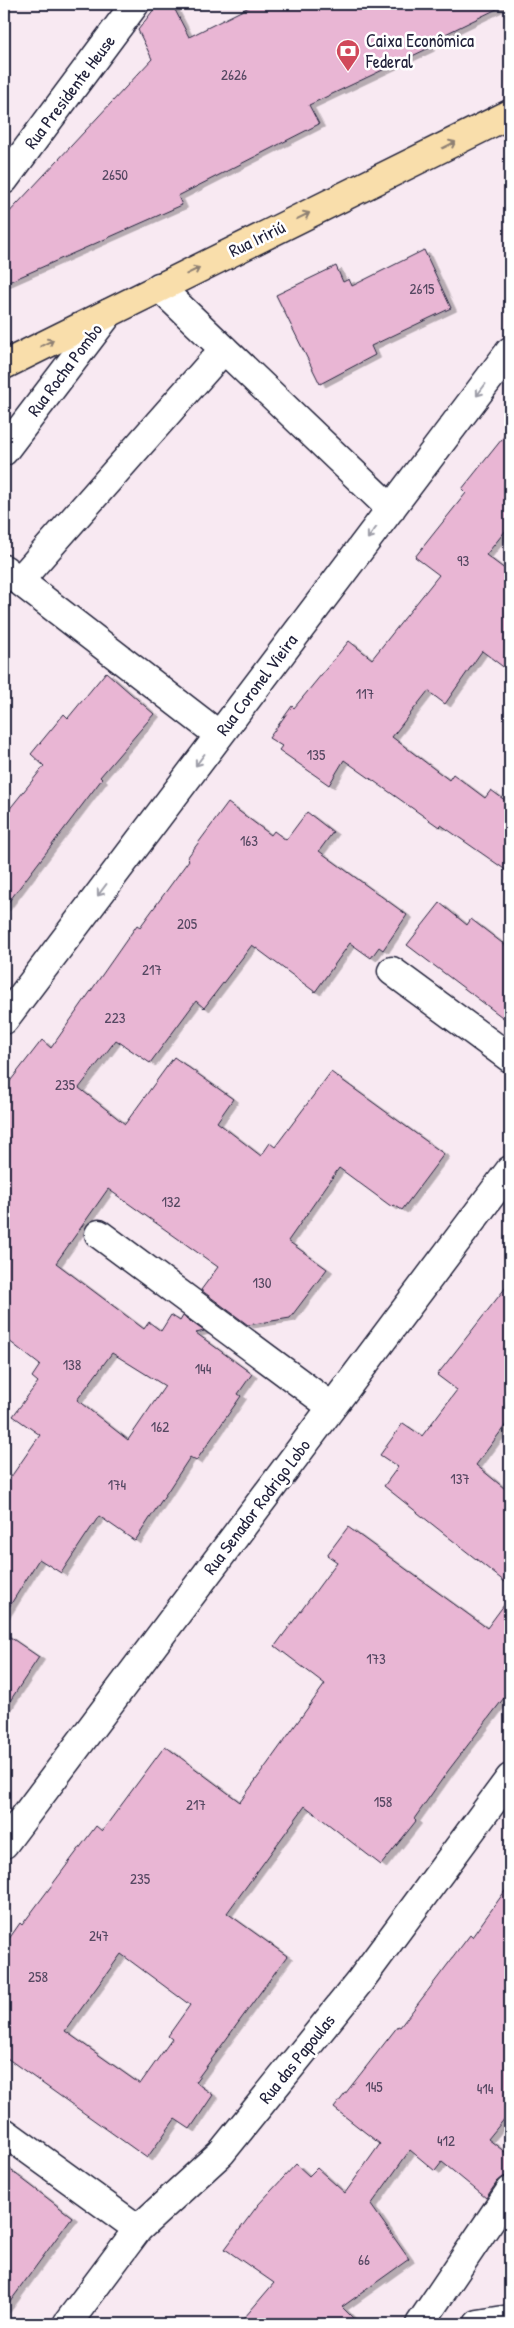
<svg xmlns="http://www.w3.org/2000/svg" width="514" height="2328" font-family="'Patrick Hand',sans-serif">
<style>
.building{fill:#e9b6d4;stroke:#22223b;fill-rule:evenodd;filter:url(#shadow)}
.lines{fill:none;stroke-linecap:round;stroke-linejoin:round}
.minor-casing{stroke:#22223b;stroke-width:31}
.major-casing{stroke:#22223b;stroke-width:31}
.minor{stroke:#fff;stroke-width:28}
.major{stroke:#f9deab;stroke-width:28}
.oneway{stroke:#8e8073}
.oneway2{stroke:#9c9ca7}
.labels{text-anchor:middle;stroke-width:5;stroke-linejoin:round;paint-order:stroke}
.number-label{font-size:15px;fill:#544761}
.poi-label{font-size:18px;fill:#22223b;stroke:#fff;text-anchor:start}
.street-label{font-size:18px;fill:#22223b;stroke:#fff}
</style>
<defs>
<filter id="shadow"><feDropShadow dx="5.5" dy="3" stdDeviation="0" flood-color="#0004"/></filter>
</defs>
<rect width="100%" height="100%" fill="#f8e9f2"/>
<filter id="ink" filterUnits="userSpaceOnUse"><feTurbulence type="fractalNoise" baseFrequency=".02" numOctaves="2"/><feDisplacementMap in="SourceGraphic" scale="10" xChannelSelector="R" yChannelSelector="G"/><feConvolveMatrix kernelMatrix="1 2 1 2 8 2 1 2 1" color-interpolation-filters="sRGB"/></filter>
<g filter="url(#ink)">
<path class="building" d="M158 4H172L189 37 255 4H507L427 43 429 48 309 105 319 124 178 196 182 205 4 284V218L152 59 138 30Z
M424 250 451 308 371 346 375 355 320 384 276 295 336 266 343 282 349 279 352 286Z
M510 429V525L486 555 510 573V672L482 651 445 704 428 691 392 737 449 780 453 774 485 798 491 790 510 804V873L441 825 439 827 344 760 329 785 279 750 282 746 269 738 292 706 294 708 349 641 372 659 439 575 415 557 466 493 462 489Z
M106 672 154 714 100 777 102 779 4 908V816L44 766 31 754 64 714 68 718Z
M228 803 271 835 274 831 286 840 307 812 333 832 319 851 407 915 383 950 379 947 371 958 350 943 315 992 252 945 204 1008 196 1001 150 1063 116 1040 79 1088 125 1124 174 1057 233 1099 217 1122 261 1156 270 1143 275 1147 331 1072 444 1154 402 1210 394 1205 392 1207 339 1168 288 1241 327 1269 290 1318 248 1325 201 1290 218 1267 108 1189 56 1263 144 1329 149 1322 161 1331 171 1315 180 1321 183 1316 204 1331 196 1333 252 1374 238 1394 241 1396 196 1461 190 1457 135 1541 99 1516 61 1573 39 1559 4 1615V1487L40 1435 13 1416 38 1382 32 1377 40 1365 4 1337V1089L42 1040 51 1048 137 925 140 927 189 860 187 858ZM112 1353 165 1386 128 1440 77 1400Z
M440 903 467 925 471 919 510 949V1023L407 945Z
M510 1282V1419L476 1465 510 1493V1586L384 1486 398 1467 380 1455 403 1423 422 1436 457 1390 437 1375Z
M348 1527 487 1628 510 1597V1690L448 1771 414 1819 416 1821 381 1865 305 1806 227 1913 287 1956 195 2082 213 2095 190 2129 175 2119 147 2158 4 2056V1946L20 1923 22 1925 96 1826 102 1831 165 1746 240 1802 325 1684 275 1646 337 1562 327 1555ZM121 1954 190 2005 168 2036 172 2039 140 2084 65 2031Z
M4 1633 39 1657 4 1710Z
M510 1884V2112L488 2139 510 2156V2176L503 2177 497 2182 486 2198 442 2162 435 2171 410 2150 371 2205 409 2259 342 2307 359 2324H239L274 2283 225 2249 258 2205 296 2164 309 2176 317 2168 345 2193 380 2144 334 2108 398 2026 400 2027 417 2005 470 1935 472 1937Z
M4 2165 72 2217 4 2310Z"/>
<g class="lines">
<g class="minor-casing">
<path id="minor" d="M4 180 135 4
M159 287 391 509
M4 451 109 313
M4 569 219 735
M20 580 224 349
M392 971 510 1058
M4 1020 510 351
M99 1234 332 1407
M4 1844 510 1170
M4 2132 138 2229
M67 2324 138 2229 221 2153 360 1981 510 1778
M420 2324 510 2191
M478 2324 510 2319"/>
</g>
<g class="major-casing">
<path id="major" d="M4 365 510 114"/>
</g>
<use href="#minor" class="minor"/>
<use href="#major" class="major"/>
</g>
<defs><path id="oneway-shaft" d="M-6 0H5M1.5-3L5.5 0L1.5 3" fill="none" stroke-width="1.6" stroke-linecap="round" stroke-linejoin="round" transform="scale(1.25)"/></defs>
<g class="oneway">
<use href="#oneway-shaft" transform="translate(449 145) rotate(-26)"/>
<use href="#oneway-shaft" transform="translate(303 216) rotate(-26)"/>
<use href="#oneway-shaft" transform="translate(193 271) rotate(-26)"/>
<use href="#oneway-shaft" transform="translate(47 343) rotate(-27)"/>
</g>
<g class="oneway2">
<use href="#oneway-shaft" transform="translate(481 390) rotate(127)"/>
<use href="#oneway-shaft" transform="translate(372 533) rotate(127)"/>
<use href="#oneway-shaft" transform="translate(200 760) rotate(127)"/>
<use href="#oneway-shaft" transform="translate(102 890) rotate(127)"/>
</g>
</g>
<defs>
<g id="bank-pin" transform="scale(1.25)"><path d="M0 17L-7.5 6A9.5 9.5 0 1 1 7.5 6Z" fill="#d1495b" stroke="#fff"/><path d="M-6-4H6V4H-6ZM0-2.3a2.3 2.3 0 1 0 0 4.6a2.3 2.3 0 1 0 0-4.6Z" fill="#fff"/></g>
</defs>
<g fill-rule="evenodd">
<use href="#bank-pin" x="348" y="51"/>
</g>
<g class="labels">
<g class="number-label">
<text x="234" y="80">2626</text>
<text x="115" y="180">2650</text>
<text x="422" y="294">2615</text>
<text x="463" y="566">93</text>
<text x="365" y="699">117</text>
<text x="316" y="760">135</text>
<text x="249" y="846">163</text>
<text x="187" y="929">205</text>
<text x="152" y="975">217</text>
<text x="115" y="1023">223</text>
<text x="65" y="1090">235</text>
<text x="171" y="1207">132</text>
<text x="262" y="1288">130</text>
<text x="72" y="1370">138</text>
<text x="203" y="1374">144</text>
<text x="160" y="1432">162</text>
<text x="460" y="1484">137</text>
<text x="117" y="1490">174</text>
<text x="376" y="1664">173</text>
<text x="383" y="1807">158</text>
<text x="196" y="1810">217</text>
<text x="140" y="1884">235</text>
<text x="99" y="1941">247</text>
<text x="38" y="1982">258</text>
<text x="374" y="2092">145</text>
<text x="485" y="2094">414</text>
<text x="446" y="2146">412</text>
<text x="364" y="2265">66</text>
</g>
<g class="poi-label">
<text x="366" y="47">Caixa Econômica<tspan x="366" dy="21">Federal</tspan></text>
</g>
<g class="street-label">
<text transform="translate(70 92) rotate(-53)" y="6">Rua Presidente Heuse</text>
<text transform="translate(257 239) rotate(-26)" y="6">Rua Iririú</text>
<text transform="translate(65 370) rotate(-53)" y="6">Rua Rocha Pombo</text>
<text transform="translate(257 685) rotate(-53)" y="6">Rua Coronel Vieira</text>
<text transform="translate(257 1507) rotate(-53)" y="6">Rua Senador Rodrigo Lobo</text>
<text transform="translate(297 2059) rotate(-51)" y="6">Rua das Papoulas</text>
</g>
</g>
<rect width="514" height="2328" fill="none" stroke="#fff" stroke-width="20"/>
<rect x="10" y="10" width="494" height="2308" fill="none" stroke="#22223b" stroke-width="2" filter="url(#ink)"/>
</svg>
